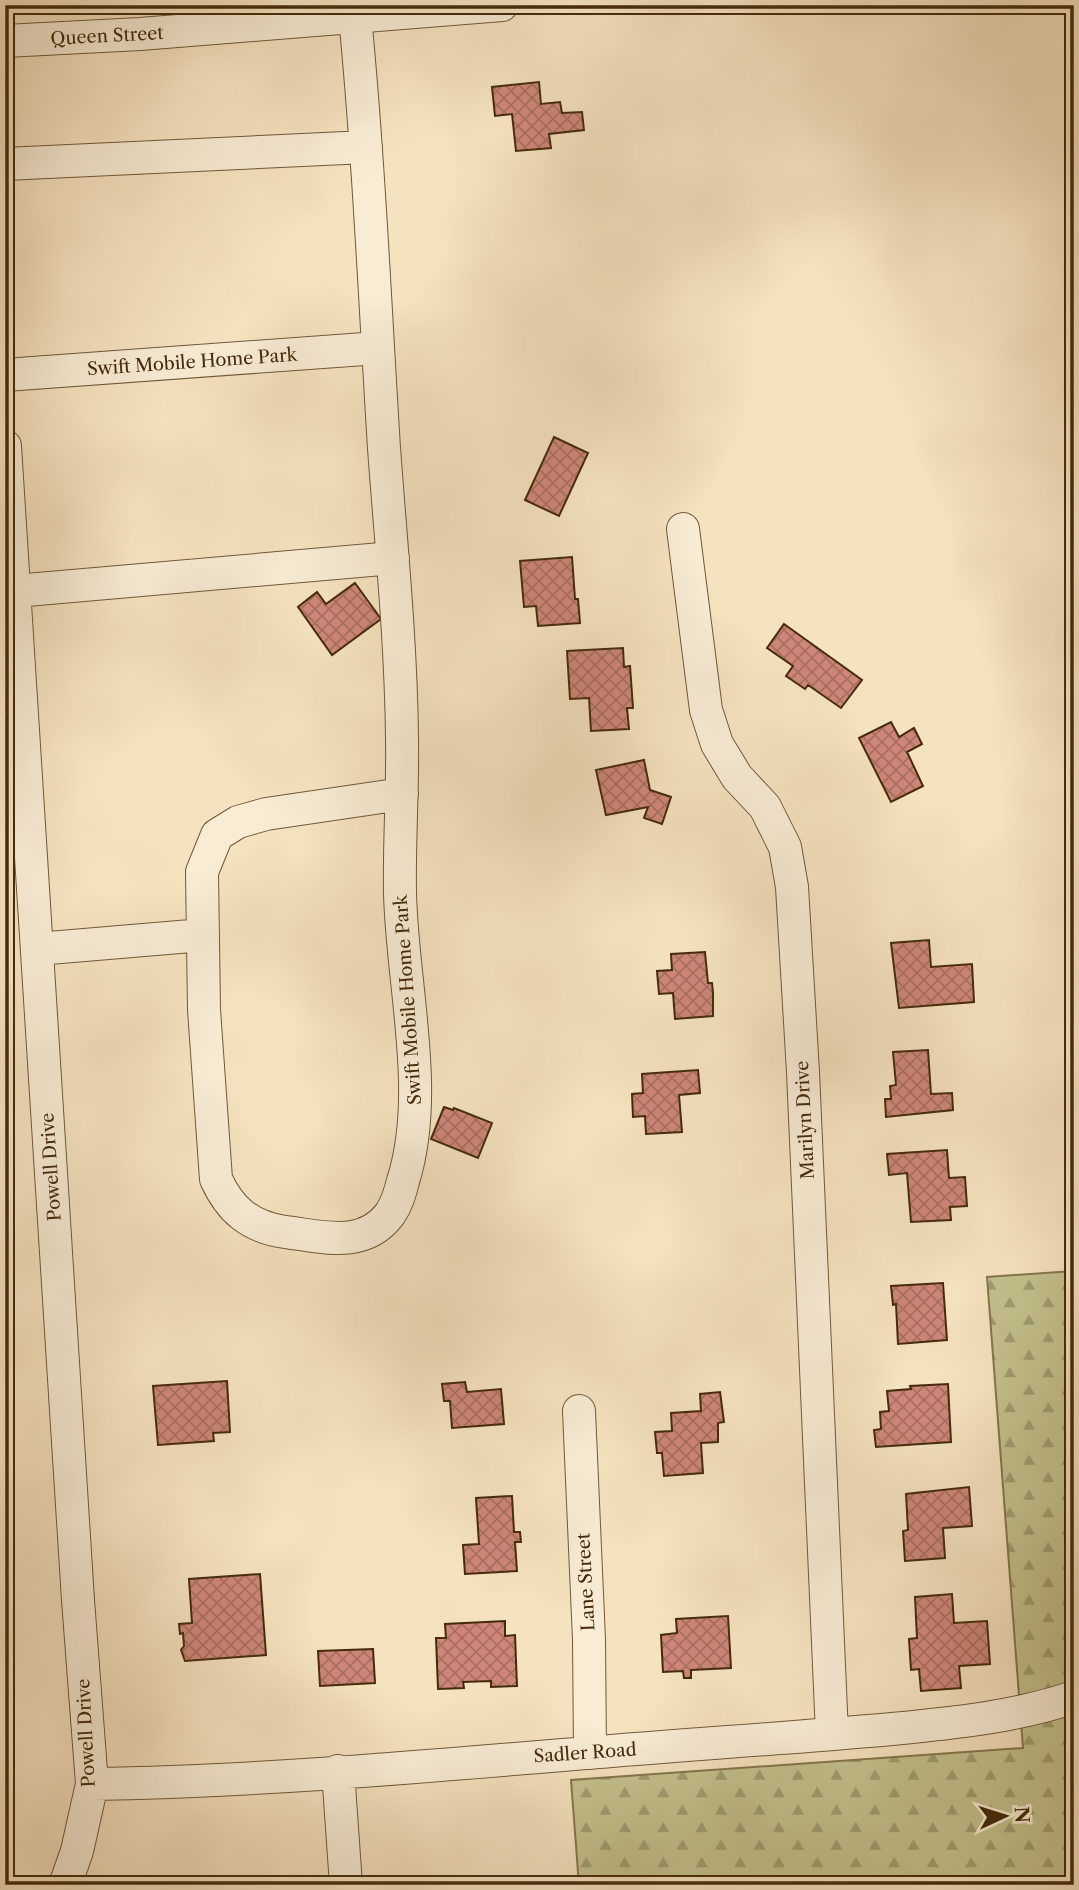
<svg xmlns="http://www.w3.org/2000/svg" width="1079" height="1890" font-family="'Libre Caslon Text',serif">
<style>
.forest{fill:url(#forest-firs);stroke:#84764c;stroke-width:2}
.building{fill:url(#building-cross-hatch);stroke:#452b0b;stroke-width:2}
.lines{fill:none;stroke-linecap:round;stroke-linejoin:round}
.minor-casing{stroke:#715938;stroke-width:34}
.minor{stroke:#f8ecd5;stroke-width:32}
.labels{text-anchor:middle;stroke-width:5;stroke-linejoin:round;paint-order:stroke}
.street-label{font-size:18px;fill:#452b0b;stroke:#f8ecd5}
</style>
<defs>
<pattern id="forest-firs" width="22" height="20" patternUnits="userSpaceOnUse" patternTransform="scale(1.75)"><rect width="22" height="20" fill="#c3c18d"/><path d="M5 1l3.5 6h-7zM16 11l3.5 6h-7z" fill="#a09d71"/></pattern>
<pattern id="building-cross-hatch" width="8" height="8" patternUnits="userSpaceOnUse" patternTransform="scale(1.75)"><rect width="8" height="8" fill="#ce8679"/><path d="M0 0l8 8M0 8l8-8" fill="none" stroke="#a96e61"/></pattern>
</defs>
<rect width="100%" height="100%" fill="#f5e2bf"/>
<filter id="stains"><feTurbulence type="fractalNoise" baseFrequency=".00286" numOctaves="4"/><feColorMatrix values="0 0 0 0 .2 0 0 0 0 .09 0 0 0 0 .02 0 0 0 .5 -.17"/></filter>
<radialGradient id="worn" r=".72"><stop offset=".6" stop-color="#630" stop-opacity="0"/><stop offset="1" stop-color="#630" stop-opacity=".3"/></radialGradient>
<path class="forest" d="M1074 1271V1885H579L571 1780 1023 1748 987 1277Z"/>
<path class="building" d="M539 82 541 104 560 102 562 113 582 112 584 130 549 134 551 148 516 151 512 114 495 116 492 87Z
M554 437 588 453 559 516 525 500Z
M572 557 575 599H578L580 623 538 626 536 606 524 607 520 561Z
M355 583 381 619 332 655 298 607 317 592 326 604Z
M784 624 862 680 841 708 808 685 805 689 786 676 793 666 767 648Z
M623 648 624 667 630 666 633 708H627L629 729 591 731 589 698 570 699 567 651Z
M891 722 899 737 914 728 922 744 907 752 923 786 891 802 859 738Z
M644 760 650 790 671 797 662 824 644 818 648 807 606 815 596 770Z
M929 940 931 967 972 964 974 1002 899 1008 891 943Z
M705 952 708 983H712L713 993V1016L675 1019 673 993 659 994 657 971 672 970 671 954Z
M928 1050 931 1094 952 1093 953 1110 886 1117 885 1099H891L890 1086 896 1085 893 1052Z
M698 1070 700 1093 679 1095 682 1132 646 1134 645 1116 633 1117 632 1094 643 1093 642 1074Z
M444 1107 453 1110 454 1108 492 1123 478 1158 431 1139Z
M947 1150 949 1178 965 1177 967 1206 950 1207 951 1220 911 1222 907 1173 889 1175 887 1154Z
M943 1283 947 1340 898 1344 896 1304 893 1305 891 1286Z
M227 1381 230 1432 213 1433 214 1441 158 1445 153 1386Z
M465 1382 467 1392 501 1389 504 1424 452 1428 450 1401H444L442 1384Z
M948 1384 951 1442 876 1447 874 1430 881 1429 880 1412 889 1411 887 1391 911 1389 910 1386Z
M720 1392 724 1422 718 1423V1442L701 1443 703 1473 664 1476 662 1453H657L655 1432 672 1431 671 1413 701 1411 700 1394Z
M969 1487 972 1526 943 1528 945 1558 905 1561 903 1531 908 1530 906 1494Z
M512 1496 514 1532H520L521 1542H515L517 1571 465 1574 463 1545 479 1544 476 1498Z
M260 1574 266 1655 185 1661 181 1650 184 1646 183 1633 180 1634 179 1624 192 1623 189 1579Z
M952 1594 954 1623 987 1621 990 1664 959 1666 961 1688 921 1691 919 1669 911 1670 909 1639 917 1638 915 1597Z
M728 1616 731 1668 691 1670V1678H684L683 1671 663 1672 661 1635 677 1633 676 1619Z
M505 1621V1636L515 1635 517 1686 491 1687V1681L463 1682 464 1688 438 1689 436 1638H446L445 1624Z
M373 1649 375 1683 320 1686 318 1651Z"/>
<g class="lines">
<g class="minor-casing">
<path id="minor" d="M355 17C369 161 375 304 384 448 391 544 401 641 402 738 403 789 399 841 400 893 402 985 431 1093 403 1181 400 1193 397 1204 390 1214 363 1250 321 1236 285 1232 250 1227 230 1210 216 1179L204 1010 202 872 217 835 238 822 266 814 402 794
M5 41 140 34 502 5
M5 164 366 147
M5 375 378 348
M5 446 78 1600 92 1784 77 1851 65 1885
M683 529 706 710 717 744 737 777 765 807 785 847 792 887 803 1072 832 1734
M15 591 393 558
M37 949 203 935
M579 1411 589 1640 590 1753
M338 1771 346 1885
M92 1784C291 1781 489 1760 687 1745 756 1740 824 1735 892 1729 954 1723 1015 1717 1074 1697"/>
</g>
<use href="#minor" class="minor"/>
</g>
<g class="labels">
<g class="street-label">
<text transform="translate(107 36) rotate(-3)" y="6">Queen Street</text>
<text transform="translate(192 362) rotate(-4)" y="6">Swift Mobile Home Park</text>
<text transform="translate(408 1000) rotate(-94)" y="6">Swift Mobile Home Park</text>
<text transform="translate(805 1120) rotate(-93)" y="6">Marilyn Drive</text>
<text transform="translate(51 1167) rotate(-94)" y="6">Powell Drive</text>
<text transform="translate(586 1582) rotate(-93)" y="6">Lane Street</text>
<text transform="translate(86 1733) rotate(-93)" y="6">Powell Drive</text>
<text transform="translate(585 1753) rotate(-4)" y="6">Sadler Road</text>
</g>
</g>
<rect width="1079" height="1890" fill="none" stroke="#f5e2bf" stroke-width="28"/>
<rect x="7" y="7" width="1065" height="1876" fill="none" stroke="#452b0b" stroke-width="3.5"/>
<rect x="14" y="14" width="1051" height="1862" fill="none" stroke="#452b0b" stroke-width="2"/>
<g transform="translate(1005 1816) rotate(86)" stroke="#f8ecd5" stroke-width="5" paint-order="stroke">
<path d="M0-5L12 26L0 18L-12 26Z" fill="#452b0b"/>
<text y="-10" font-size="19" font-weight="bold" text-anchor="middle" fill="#452b0b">N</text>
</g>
<rect width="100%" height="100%" filter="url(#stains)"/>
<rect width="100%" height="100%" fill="url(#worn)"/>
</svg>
